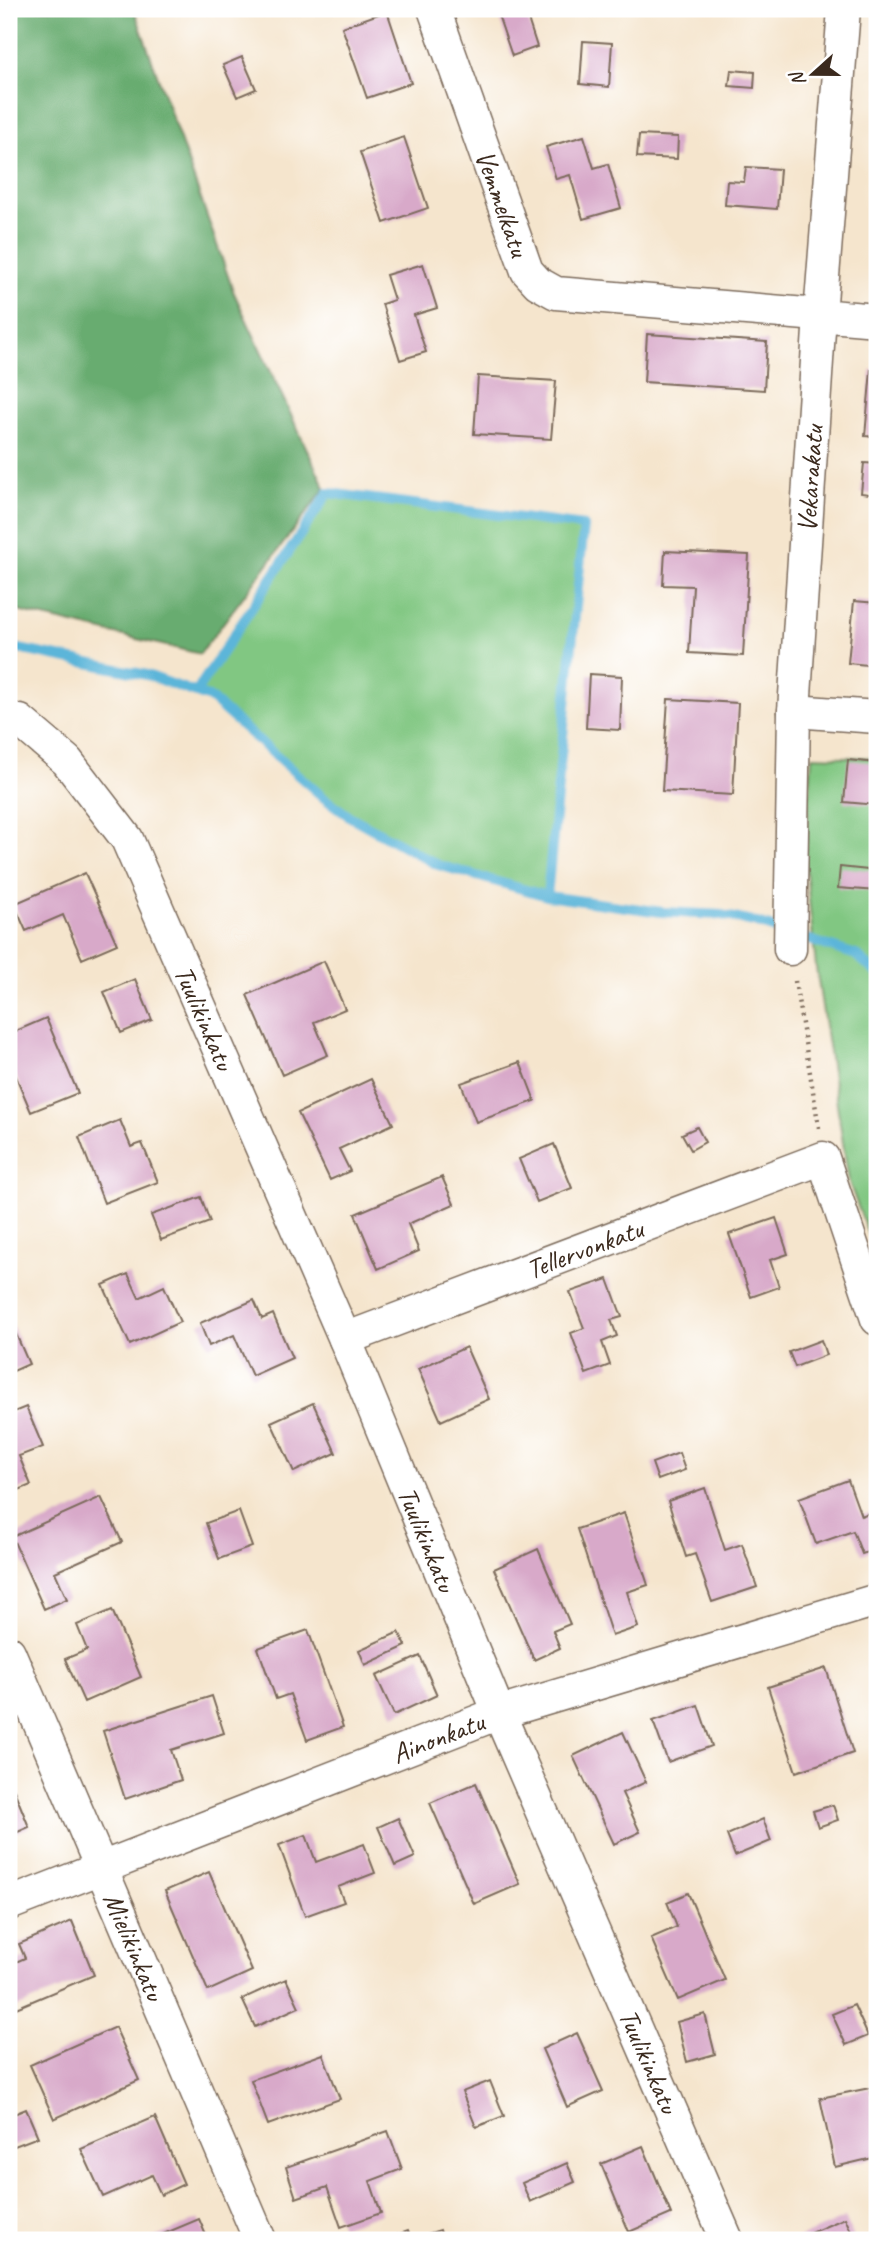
<svg xmlns="http://www.w3.org/2000/svg" width="886" height="2249" font-family="Caveat,sans-serif">
<style>
.green{fill:#81c782;stroke:#5e7850;stroke-width:2}
.forest{fill:#68ac70;stroke:#526b47;stroke-width:2}
.lines{fill:none;stroke-linecap:round;stroke-linejoin:round}
.stream{stroke:#5cb5d9;stroke-width:10}
.building{fill:#d8a9c9}
.street-casing{stroke:#7c6b5b;stroke-width:35}
.path{stroke:#7c6b5b;stroke-width:4.5;stroke-dasharray:2 5;stroke-linecap:butt}
.street{stroke:#fff;stroke-width:32}
.labels{text-anchor:middle;stroke-width:6;stroke-linejoin:round;paint-order:stroke}
.street-label{font-size:28px;fill:#3b2a1e;stroke:#fff}
</style>
<rect width="100%" height="100%" fill="#fff"/>
<filter id="ink" filterUnits="userSpaceOnUse"><feTurbulence type="fractalNoise" baseFrequency=".0143" numOctaves="2"/><feDisplacementMap in="SourceGraphic" scale="14" xChannelSelector="R" yChannelSelector="G"/><feConvolveMatrix kernelMatrix="1 2 1 2 8 2 1 2 1" color-interpolation-filters="sRGB"/></filter>
<filter id="wash" filterUnits="userSpaceOnUse"><feTurbulence type="fractalNoise" baseFrequency=".00686" numOctaves="4" result="noise"/><feDisplacementMap in="SourceGraphic" scale="28" xChannelSelector="R" yChannelSelector="G"/><feGaussianBlur stdDeviation="1.57" result="paint"/><feColorMatrix in="noise" values="0 0 0 0 0 0 0 0 0 0 0 0 0 0 0 0 0 1.4 0 .05"/><feComposite in="paint" operator="in"/></filter>
<g filter="url(#wash)">
<rect width="100%" height="100%" fill="#f5e5cd"/>
<path class="green" d="M328 493 584 526 547 896C511 887 472 879 438 865 349 829 283 759 210 698L196 692Z
M812 756 877 758V1259L849 1182 816 967 805 861Z"/>
<path class="forest" d="M9 9H134L234 293 325 488 200 654 9 609Z"/>
<g class="lines">
<path class="stream" d="M9 647 147 675 210 698 324 798 349 816 438 865 547 896 662 912 722 915 757 923 856 955 877 973
M196 692 328 493 584 526 547 896"/>
</g>
<g id="blocks">
<path class="building" d="M496 9H540L542 14 528 19 537 47 512 56Z
M387 11 411 83 367 98 342 27Z
M583 41 612 43 609 87 580 84Z
M242 57 256 89 237 97 223 65Z
M731 70 755 72 754 88 729 86Z
M639 135 678 137 677 159 637 157Z
M584 136 594 168 608 164 621 208 583 219 570 175 556 179 546 147Z
M404 137 428 208 384 223 360 152Z
M746 167 780 169 777 209 725 205 727 181 744 182Z
M423 264 437 308 414 315 426 352 400 360 382 304 394 300 386 275Z
M647 334 767 342 764 390 644 382Z
M871 370H877V437L865 436Z
M478 376 556 381 551 439 474 434Z
M864 463 877 464V495L861 493Z
M665 551 749 555 743 656 689 653 693 586 663 585Z
M854 601 877 603V666L848 663Z
M589 674 622 676 620 730 586 728Z
M668 699 738 703 733 795 662 791Z
M848 760 877 763V805L844 802Z
M840 867 877 871V891L838 888Z
M85 873 117 944 82 959 63 915 26 931 14 904Z
M324 961 345 1009 314 1022 328 1055 282 1075 247 995Z
M135 979 152 1020 121 1033 104 992Z
M46 1018 78 1093 31 1112 9 1060V1034Z
M520 1062 535 1101 476 1122 461 1083Z
M371 1079 393 1124 339 1149 350 1171 330 1180 298 1113Z
M120 1120 131 1147 142 1143 158 1182 104 1203 79 1137Z
M697 1127 705 1142 691 1150 682 1134Z
M554 1144 572 1188 537 1202 519 1159Z
M442 1177 454 1204 408 1224 419 1251 378 1269 355 1214Z
M201 1197 210 1222 161 1240 151 1215Z
M776 1218 788 1254 770 1260 779 1287 751 1297 729 1234Z
M128 1274 139 1298 164 1286 180 1322 130 1345 103 1285Z
M608 1279 622 1317 611 1320 617 1336 602 1342 610 1365 586 1374 571 1333 584 1328 570 1292Z
M254 1300 262 1319 273 1314 292 1358 252 1376 234 1335 209 1346 200 1323Z
M9 1318 29 1364 9 1373Z
M821 1340 826 1355 795 1367 789 1352Z
M466 1347 489 1399 441 1421 418 1369Z
M313 1403 336 1453 294 1472 271 1422Z
M26 1407 43 1447 19 1456 31 1485 9 1494V1414Z
M679 1453 685 1470 658 1480 652 1463Z
M848 1480 861 1516 877 1510V1549L862 1554 853 1531 816 1544 799 1498Z
M705 1488 725 1550 742 1544 757 1587 712 1602 695 1554 686 1557 668 1501Z
M101 1497 122 1542 55 1572 67 1599 44 1609 12 1537Z
M239 1511 252 1547 219 1559 206 1523Z
M624 1513 648 1585 627 1592 638 1627 612 1636 577 1529Z
M538 1549 570 1624 553 1631 560 1648 534 1660 494 1569Z
M112 1610 141 1677 84 1702 65 1659 87 1650 77 1625Z
M308 1630 343 1727 307 1740 290 1694 276 1699 258 1648Z
M399 1632 406 1646 365 1665 359 1650Z
M420 1656 437 1695 394 1715 376 1676Z
M826 1668 853 1753 796 1772 768 1687Z
M212 1696 224 1733 171 1750 181 1780 125 1799 103 1731Z
M698 1705 712 1746 668 1762 653 1721Z
M623 1732 646 1782 622 1793 640 1832 614 1844 573 1756Z
M9 1778 29 1827 9 1836Z
M476 1783 520 1884 474 1904 430 1803Z
M833 1805 838 1820 818 1827 813 1811Z
M398 1818 415 1857 395 1866 378 1827Z
M763 1819 771 1841 735 1856 727 1835Z
M306 1835 316 1862 364 1844 375 1873 338 1887 344 1902 305 1916 279 1845Z
M209 1872 252 1971 208 1991 165 1891Z
M688 1893 725 1980 678 2000 651 1938 677 1927 667 1902Z
M72 1921 94 1975 9 2011V1965L25 1958 19 1944Z
M286 1979 299 2007 255 2027 242 1999Z
M854 2005 868 2036 846 2045 832 2014Z
M705 2014 715 2054 687 2062 677 2022Z
M115 2027 139 2080 54 2119 30 2065Z
M577 2033 603 2091 567 2107 542 2049Z
M323 2054 340 2099 268 2125 251 2080Z
M490 2081 504 2116 476 2127 462 2092Z
M870 2088 877 2119V2157L835 2167 820 2098Z
M26 2109 38 2137 12 2147 9 2140V2116Z
M155 2117 184 2184 161 2195 152 2175 103 2197 81 2149Z
M388 2131 402 2169 370 2181 381 2213 341 2227 327 2187 296 2198 286 2167Z
M643 2146 671 2214 629 2232 601 2164Z
M567 2163 575 2182 530 2202 522 2183Z
M845 2218 855 2240H794Z
M199 2219 208 2240H149Z
M440 2230 443 2240H383L408 2231 411 2239Z"/>
</g>
</g>
<g filter="url(#ink)">
<use href="#blocks" fill-opacity="0" stroke="#7c6b5b" stroke-width="2"/>
<g class="lines">
<g class="street-casing">
<g id="street">
<path id="s1" d="M434 9 527 271 538 283 556 293 877 320"/>
<path d="M794 711 877 717"/>
<path id="s2" d="M9 721H20L67 761 127 839 345 1339 499 1713 727 2240"/>
<path id="s3" d="M790 949 794 711 820 315 844 9"/>
<path id="s4" d="M345 1339 823 1158 877 1319"/>
<path id="s5" d="M9 1652 260 2240"/>
<path id="s6" d="M9 1904 499 1713 877 1600"/>
</g>
</g>
<path class="path" d="M795 981 819 1128"/>
<use href="#street" class="street"/>
</g>
</g>
<g class="labels">
<g class="street-label">
<text dy="10" stroke="none"><textPath href="#s1" startOffset="206">Vemmelkatu</textPath></text>
<text dy="10" stroke="none"><textPath href="#s3" startOffset="471">Vekarakatu</textPath></text>
<text dy="10" stroke="none"><textPath href="#s2" startOffset="366">Tuulikinkatu</textPath></text>
<text dy="10" stroke="none"><textPath href="#s4" startOffset="256">Tellervonkatu</textPath></text>
<text dy="10" stroke="none"><textPath href="#s2" startOffset="933">Tuulikinkatu</textPath></text>
<text dy="10" stroke="none"><textPath href="#s6" startOffset="460">Ainonkatu</textPath></text>
<text dy="10" stroke="none"><textPath href="#s5" startOffset="320">Mielikinkatu</textPath></text>
<text dy="10" stroke="none"><textPath href="#s2" startOffset="1500">Tuulikinkatu</textPath></text>
</g>
</g>
<rect width="886" height="2249" fill="none" stroke="#fff" stroke-width="35"/>
<g transform="translate(813 74) rotate(249)" stroke="#ffffff" stroke-width="5" paint-order="stroke">
<path d="M0-5L12 26L0 18L-12 26Z" fill="#3b2a1e"/>
<text y="-10" font-size="19" font-weight="bold" text-anchor="middle" fill="#3b2a1e">N</text>
</g>
</svg>
